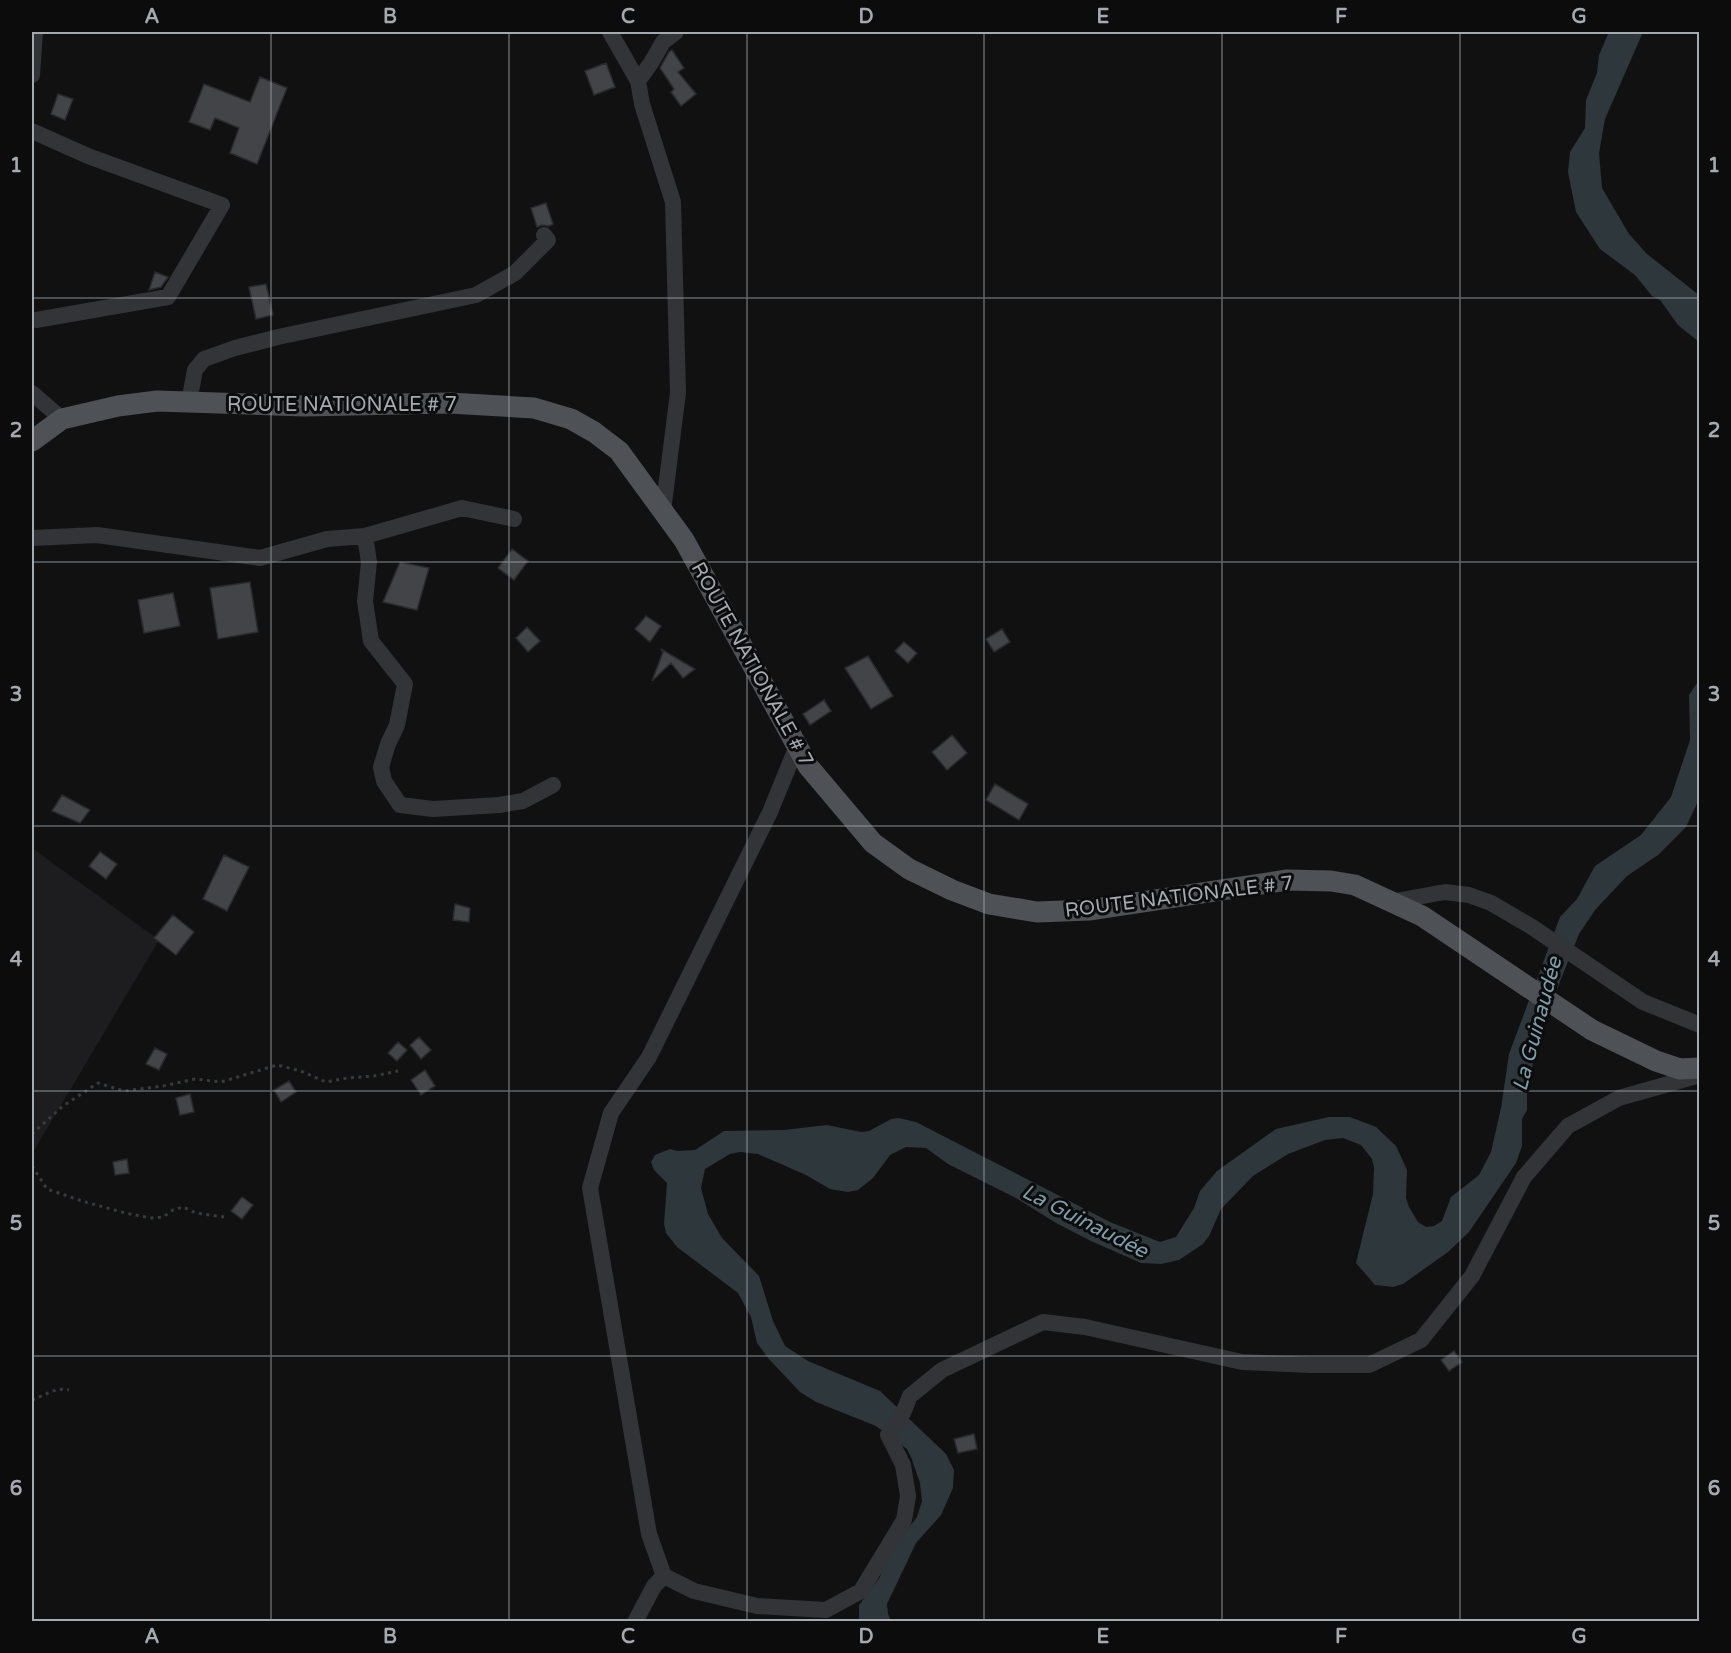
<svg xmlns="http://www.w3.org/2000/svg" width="1731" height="1653" font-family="'Varela Round',sans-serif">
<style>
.built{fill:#1d1d1f}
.water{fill:#2e373b}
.building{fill:#424447;stroke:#2b2b2e;stroke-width:1.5}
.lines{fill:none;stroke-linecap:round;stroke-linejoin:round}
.path{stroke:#383b3d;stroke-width:3;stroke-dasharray:3 4.5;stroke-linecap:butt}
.minor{stroke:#323437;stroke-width:16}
.major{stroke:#4e5155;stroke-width:21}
.grid{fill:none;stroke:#a3aab1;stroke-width:1.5;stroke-opacity:0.55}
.labels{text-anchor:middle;stroke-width:6;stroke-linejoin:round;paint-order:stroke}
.street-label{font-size:20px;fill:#a3aab1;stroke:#0c0c0d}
.water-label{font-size:21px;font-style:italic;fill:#7d9daa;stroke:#0c0c0d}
.neatline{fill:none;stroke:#a3aab1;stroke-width:2}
.grid-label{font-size:20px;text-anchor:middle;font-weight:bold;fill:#a3aab1}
</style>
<rect width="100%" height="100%" fill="#111112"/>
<path class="built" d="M32 848 159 940 32 1154Z"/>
<path class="water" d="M1609 32H1643L1605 119 1599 153 1602 188 1629 234 1647 254 1699 295V342L1678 325 1660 300 1652 296 1635 275 1600 249 1576 212 1568 172 1570 152 1585 128 1586 100 1597 73 1599 55Z
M1699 680V799L1686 827 1658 855 1627 876 1595 910 1579 934 1537 1039 1535 1057 1527 1084V1110L1522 1119V1146L1516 1163 1469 1232 1448 1252 1403 1284 1393 1287 1375 1285 1356 1263 1373 1194 1374 1168 1372 1159 1361 1145 1343 1138 1325 1140 1288 1154 1253 1176 1221 1209 1209 1236 1203 1244 1179 1260 1161 1264 1141 1263 1091 1241 1056 1223 1016 1198 948 1164 926 1148 906 1147 890 1155 873 1178 858 1190 848 1192 830 1189 806 1175 758 1154 740 1152 730 1154 705 1169 701 1188 708 1214 722 1238 759 1276 773 1321 785 1346 808 1361 880 1391 946 1454 954 1470 953 1488 941 1515 916 1543 887 1604 888 1614 891 1621H859V1605L880 1577 884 1563 898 1541 917 1517 922 1501 920 1483 911 1457 907 1449 876 1426 816 1402 800 1392 768 1358 757 1343 751 1317 738 1293 677 1247 666 1233 664 1224 667 1183 654 1170 651 1162 655 1155 670 1149 678 1151 695 1150 724 1131 784 1130 827 1125 861 1132 869 1131 891 1119 899 1118 916 1122 1110 1222 1160 1242 1176 1237 1194 1208 1200 1191 1217 1171 1276 1129 1329 1117H1350L1376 1127 1396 1146 1407 1170 1406 1198 1409 1207 1418 1222 1426 1227 1434 1226 1442 1221 1451 1197 1479 1175 1491 1152 1501 1108 1509 1054 1560 917 1577 899 1595 866 1641 835 1671 797 1690 740 1689 695Z"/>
<path class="building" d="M672 50 684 68 678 72 696 94 681 106 671 92 674 89 660 68 669 52Z
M606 63 615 87 594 95 585 71Z
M260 77 287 88 257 164 230 153 239 128 215 118 210 130 189 122 204 84 250 102Z
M58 94 73 99 65 120 51 114Z
M546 203 553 224 549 226 542 225 537 227 531 208Z
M155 272 168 277 161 287 149 290Z
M266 284 273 315 256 319 249 287Z
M512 549 528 561 514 580 498 568Z
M400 562 429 568 417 610 383 602Z
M250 582 258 632 218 639 210 588Z
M173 593 180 626 144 633 138 600Z
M646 616 661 626 650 642 635 629Z
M527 627 540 641 528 652 516 638Z
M1002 629 1010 642 994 652 986 639Z
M904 642 917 653 908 663 895 651Z
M661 649 695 669 683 678 671 663 652 681 663 652Z
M868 656 893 696 871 709 845 668Z
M824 700 831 711 810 725 803 714Z
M952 735 967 753 947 770 932 752Z
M995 784 1028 804 1019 820 986 800Z
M62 795 90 810 80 823 52 811Z
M100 852 117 864 106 879 89 866Z
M224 855 249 867 227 911 203 899Z
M455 904 470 908 469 922 453 920Z
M173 915 194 932 176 955 154 938Z
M419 1037 431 1050 421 1059 410 1045Z
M398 1042 407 1050 397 1061 388 1053Z
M155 1048 167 1054 159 1070 146 1064Z
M425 1070 435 1086 421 1095 411 1080Z
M289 1081 296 1092 281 1102 274 1090Z
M190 1094 194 1112 180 1115 176 1098Z
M127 1159 129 1173 115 1175 113 1162Z
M242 1197 253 1205 242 1219 231 1211Z
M1454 1351 1462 1362 1449 1371 1441 1360Z
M974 1434 977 1449 958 1453 954 1439Z"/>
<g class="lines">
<path class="path" d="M32 1134 63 1106 98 1083 124 1091 163 1086 195 1079 221 1082 277 1065 301 1071 326 1082 347 1078 374 1076 398 1071
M32 1166 47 1189 82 1201 125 1213 151 1218 163 1217 173 1210 183 1207 196 1213 224 1217
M32 1400 58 1389 69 1390"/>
<path class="minor" d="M610 32 638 81 642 104 673 202 678 393 663 511
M32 75 35 32
M638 81 651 63 663 42 676 32
M32 131 88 156 222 205 168 297 36 320
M32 393 62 419
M189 402 195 370 204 359 235 348 278 337 476 295 515 273 548 240 544 235
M365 536 369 562 365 601 371 641 405 684 397 725 388 744 381 767 384 781 400 805 433 809 499 805 523 801 553 785
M32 538 97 535 260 558 327 539 365 536 462 508 514 519
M797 746 770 812 649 1057 611 1113 590 1188 649 1534 664 1576 694 1591 757 1606 826 1610 861 1591 904 1520 908 1496 903 1465 888 1435 903 1413 910 1396 942 1370 1043 1322 1085 1327 1242 1362 1311 1365H1369L1421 1340 1472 1276 1524 1177 1568 1126 1619 1098 1700 1075
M1390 902 1445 892 1469 895 1491 903 1532 927 1643 1002 1700 1025
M635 1622 654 1586 664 1576"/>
<path class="major" d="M32 441 62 419 118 406 157 401 304 406 449 403 534 408 571 419 594 432 619 451 684 540 808 766 873 843 909 869 952 890 989 904 1037 912 1089 910 1287 880 1331 881 1355 885 1422 916 1592 1030 1656 1061 1680 1069 1700 1068"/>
</g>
<path class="grid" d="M271 32V1622M509 32V1622M747 32V1622M984 32V1622M1222 32V1622M1460 32V1622M32 298H1700M32 562H1700M32 826H1700M32 1091H1700M32 1356H1700"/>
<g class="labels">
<g class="street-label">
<text x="342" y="411">ROUTE NATIONALE # 7</text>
<text transform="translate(753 664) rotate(61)" y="7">ROUTE NATIONALE # 7</text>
<text transform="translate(1179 896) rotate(-7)" y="7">ROUTE NATIONALE # 7</text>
</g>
<g class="water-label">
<text transform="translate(1537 1024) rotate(-75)" y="7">La Guinaudée</text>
<text transform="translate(1085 1221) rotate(27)" y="7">La Guinaudée</text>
</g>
</g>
<rect width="1731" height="1653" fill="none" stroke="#0c0c0d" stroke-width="66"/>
<rect x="33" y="33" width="1665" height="1587" class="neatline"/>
<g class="grid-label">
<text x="152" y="23">A</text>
<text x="390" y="23">B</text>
<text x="628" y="23">C</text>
<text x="866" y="23">D</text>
<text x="1103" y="23">E</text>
<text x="1341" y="23">F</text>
<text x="1579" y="23">G</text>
<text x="16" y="172">1</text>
<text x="1714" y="172">1</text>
<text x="16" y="437">2</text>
<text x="1714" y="437">2</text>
<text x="16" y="701">3</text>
<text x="1714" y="701">3</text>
<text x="16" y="966">4</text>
<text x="1714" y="966">4</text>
<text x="16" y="1230">5</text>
<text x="1714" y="1230">5</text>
<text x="16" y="1495">6</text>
<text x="1714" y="1495">6</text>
<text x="152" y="1643">A</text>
<text x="390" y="1643">B</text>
<text x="628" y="1643">C</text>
<text x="866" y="1643">D</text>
<text x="1103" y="1643">E</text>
<text x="1341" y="1643">F</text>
<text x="1579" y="1643">G</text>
</g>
</svg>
